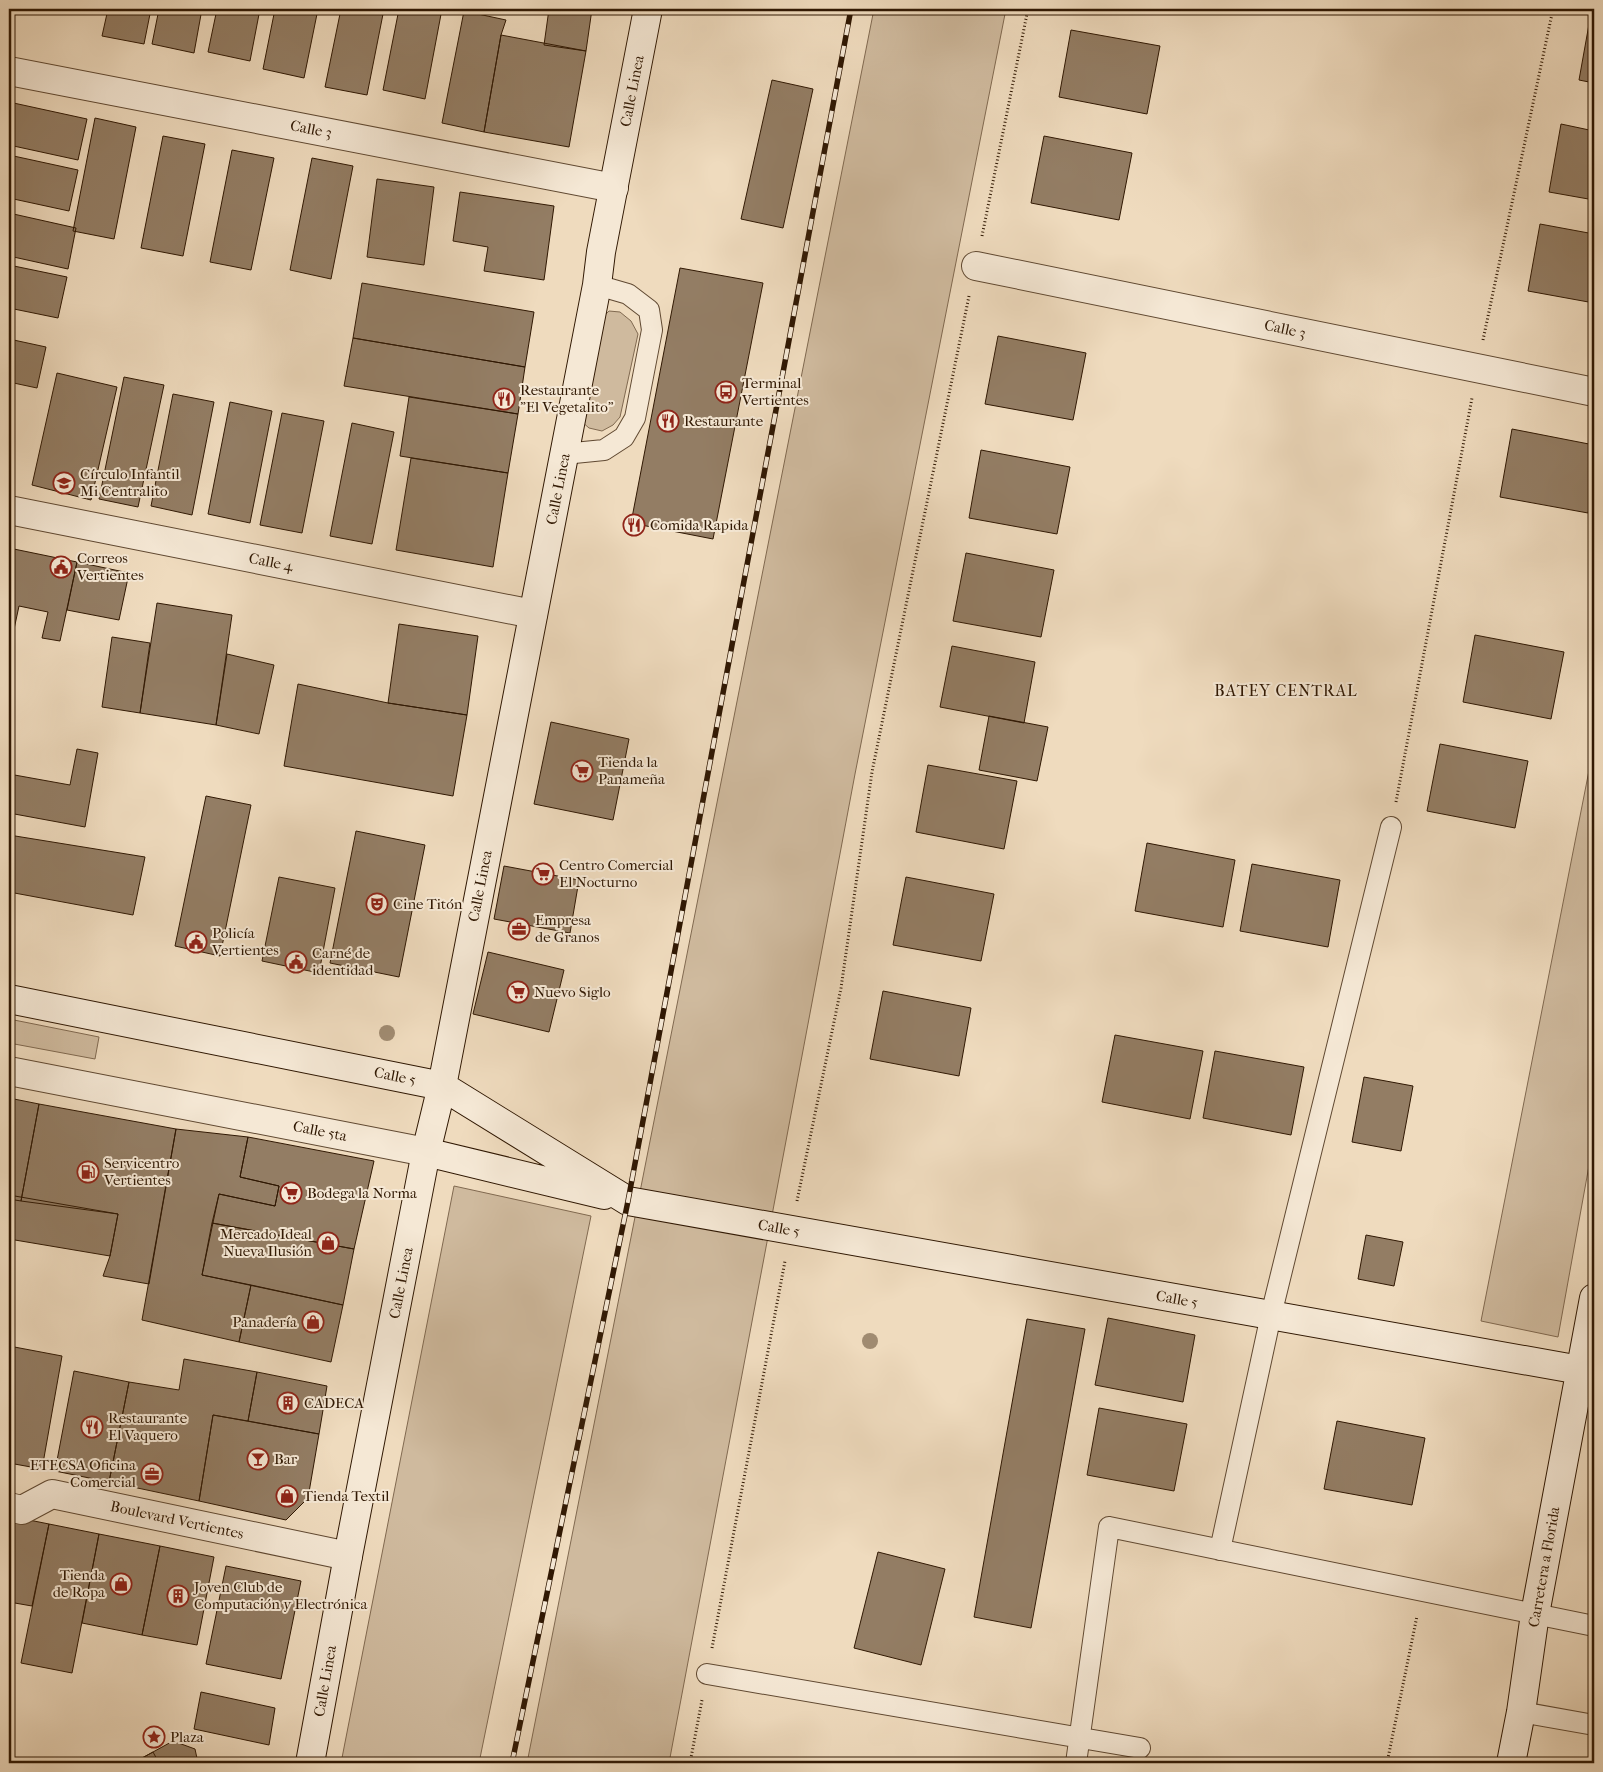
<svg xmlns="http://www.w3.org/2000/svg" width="1603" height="1772" font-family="'IM FELL French Canon',serif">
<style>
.green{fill:#cfba9e;stroke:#806950}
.building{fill:#937d64;stroke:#301803}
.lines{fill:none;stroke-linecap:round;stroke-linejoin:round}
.lane-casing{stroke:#604932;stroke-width:22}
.street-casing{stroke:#604932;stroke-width:30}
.secondary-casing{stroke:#301803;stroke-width:30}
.path{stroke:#301803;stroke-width:3;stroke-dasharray:1 2.5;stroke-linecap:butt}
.lane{stroke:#f5e8d5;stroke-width:20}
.street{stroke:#f5e8d5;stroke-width:28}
.secondary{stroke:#f5e8d5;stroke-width:28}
.rail-casing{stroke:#301803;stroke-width:5.5}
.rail{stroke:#f5e8d5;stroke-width:4;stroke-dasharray:11;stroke-linecap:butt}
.tree{fill:#a08b71}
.labels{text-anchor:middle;stroke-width:4;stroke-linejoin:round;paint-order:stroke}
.street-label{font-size:15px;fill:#301803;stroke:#f5e8d5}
.poi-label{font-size:15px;fill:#301803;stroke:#f5e8d5;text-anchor:start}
.neighbourhood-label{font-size:16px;letter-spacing:1px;fill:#301803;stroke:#f5e8d5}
</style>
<rect width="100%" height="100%" fill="#efdbbe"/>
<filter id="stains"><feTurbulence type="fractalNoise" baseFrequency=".004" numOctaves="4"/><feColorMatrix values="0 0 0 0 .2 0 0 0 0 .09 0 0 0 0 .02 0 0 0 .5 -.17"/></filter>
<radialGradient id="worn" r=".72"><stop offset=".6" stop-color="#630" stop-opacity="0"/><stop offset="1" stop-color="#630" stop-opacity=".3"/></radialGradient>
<path class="green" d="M874 9H1006L855 774 669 1763H527Z
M609 311 620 312 631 321 638 334 620 417 613 425 602 431 589 428 581 421 598 322Z
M1594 745V1138L1558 1337 1481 1321Z
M9 1019 99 1037 95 1059 9 1043Z
M454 1186 591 1216 479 1763H341Z"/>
<path class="building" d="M108 9H151L144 44 102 36Z
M159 9H202L194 53 152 44Z
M217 9H260L250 61 208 52Z
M275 9H318L304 78 263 69Z
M341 9H384L367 95 325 87Z
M399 9H442L425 99 383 90Z
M549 9H592L586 51 544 45Z
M464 11 506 20 501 35 484 132 442 123Z
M1591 13H1594V83L1579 80Z
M1071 30 1160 46 1147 114 1059 97Z
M501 35 586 51 569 147 484 132Z
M772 80 813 89 783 228 741 219Z
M9 102 87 119 78 160 9 145Z
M95 118 136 127 114 239 73 231Z
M1561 124 1594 131V200L1549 192Z
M163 136 205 144 183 256 141 248Z
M1044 136 1132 153 1119 220 1031 203Z
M232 150 274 158 251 270 210 262Z
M9 155 78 170 69 211 9 198Z
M312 158 353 166 331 279 290 270Z
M377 179 434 187 424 265 367 257Z
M460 192 554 206 544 280 484 271 488 247 453 241Z
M9 213 76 228 68 269 9 256Z
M1540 224 1594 234V303L1528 291Z
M9 265 67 277 58 318 9 308Z
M680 268 763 283 713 539 631 523Z
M362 283 534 312 525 367 353 338Z
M998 336 1086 353 1073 420 985 404Z
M353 338 525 367 518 414 344 386Z
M9 339 46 347 37 388 9 382Z
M57 373 117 387 91 500 32 485Z
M124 377 164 385 138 507 99 499Z
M173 394 214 402 192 515 151 506Z
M409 397 518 414 508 473 400 456Z
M230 402 272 411 250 523 208 514Z
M282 413 324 421 302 533 260 525Z
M352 423 394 432 372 544 330 536Z
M1512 429 1594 445V481L1588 513 1500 497Z
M981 450 1070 467 1057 534 969 518Z
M411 458 508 473 493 567 396 550Z
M9 548 77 562 60 641 42 638 48 612 19 606 13 634 9 633Z
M966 553 1054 570 1041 637 953 621Z
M77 562 129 573 119 620 67 610Z
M157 603 232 615 216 725 140 713Z
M399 624 478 636 467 715 388 703Z
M9 633 13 634 9 660Z
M1475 635 1564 652 1551 719 1463 702Z
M112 637 150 643 140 713 102 707Z
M952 646 1035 662 1024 723 940 707Z
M227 654 274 665 259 734 216 725Z
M298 684 388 703 467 715 453 796 284 766Z
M989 716 1048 727 1037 781 979 770Z
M551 722 629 739 613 820 534 804Z
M1440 744 1528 761 1515 828 1427 811Z
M77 749 98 753 85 827 9 813V774L70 785Z
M928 765 1017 781 1004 849 916 832Z
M206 796 251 805 220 956 175 946Z
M356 831 425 845 399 977 330 963Z
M9 835 145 857 133 915 9 892Z
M1147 843 1235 860 1223 927 1135 911Z
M1252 864 1340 880 1328 947 1240 931Z
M504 866 579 880 570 933 494 919Z
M279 877 335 888 319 973 262 961Z
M906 877 994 894 981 961 893 945Z
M488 952 564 970 549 1032 473 1014Z
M883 991 971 1008 959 1076 870 1059Z
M1115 1035 1203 1051 1190 1119 1102 1102Z
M1215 1051 1304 1067 1291 1135 1203 1118Z
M1364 1077 1413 1086 1401 1151 1352 1142Z
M9 1098 39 1104 21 1201 9 1199Z
M39 1104 176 1129 149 1284 103 1276 110 1256 118 1214 21 1201Z
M176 1129 248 1137 240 1177 279 1186 275 1206 219 1194 202 1275 251 1285 239 1342 142 1320Z
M248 1137 374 1161 354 1249 212 1223 219 1194 275 1206 279 1186 240 1177Z
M9 1195 118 1214 110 1256 9 1239Z
M212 1223 354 1249 343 1305 202 1275Z
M1366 1235 1403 1242 1394 1286 1358 1279Z
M251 1285 343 1305 331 1362 239 1342Z
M1108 1318 1195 1335 1183 1402 1095 1385Z
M1027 1319 1085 1329 1031 1628 974 1617Z
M9 1346 62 1356 42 1469 9 1463Z
M184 1359 257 1372 248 1421 213 1415 199 1501 109 1482 129 1382 179 1390Z
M74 1371 129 1382 109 1482 55 1471Z
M257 1372 327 1386 319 1434 248 1421Z
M1099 1408 1187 1424 1174 1491 1087 1475Z
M213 1415 319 1434 308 1498 286 1520 199 1501Z
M1337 1421 1425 1438 1412 1505 1324 1489Z
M9 1516 49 1524 32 1606 9 1602Z
M49 1524 99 1534 72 1673 21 1663Z
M99 1534 160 1546 142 1635 82 1623Z
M160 1546 214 1557 197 1645 142 1635Z
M878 1552 945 1569 921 1665 854 1648Z
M226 1566 301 1581 281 1679 206 1664Z
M201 1692 275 1708 269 1745 194 1729Z
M173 1741 195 1749 198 1763H133Z
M153 1752 159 1763H133Z"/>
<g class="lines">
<g class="lane-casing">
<path id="lane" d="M564 454 604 450 624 437 635 418 652 330 649 310 628 294 597 285
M1220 1550 1271 1315 1391 827
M707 1674 1140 1748
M1521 1712 1594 1725
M1076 1763 1109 1527 1594 1626"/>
</g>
<g class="street-casing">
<path id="street" d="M9 71 614 188
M976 266 1594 392
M9 510 533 614
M9 1071 426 1152
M9 1507 22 1510 52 1494 348 1556"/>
</g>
<g class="secondary-casing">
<path id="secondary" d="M9 999 442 1086 628 1201 1580 1370
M426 1152 604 1195
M310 1763 348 1556 426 1152 442 1086 597 285 601 252 648 9
M1511 1763 1521 1712 1535 1614 1594 1298"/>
</g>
<path class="path" d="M982 236 1028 9
M1483 340 1553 9
M1396 802 1472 398
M797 1201 841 988 872 772 969 296
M712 1648 785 1261
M690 1763 702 1700
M1387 1763 1417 1616"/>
<use href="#lane" class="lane"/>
<use href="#street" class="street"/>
<use href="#secondary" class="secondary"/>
<g class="rail-casing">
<path id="rail" d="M512 1763 628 1201 851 9"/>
</g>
<use href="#rail" class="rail"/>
</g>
<g class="tree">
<circle cx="387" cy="1033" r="8"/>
<circle cx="870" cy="1341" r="8"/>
</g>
<defs>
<g id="bus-ring" transform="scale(1.125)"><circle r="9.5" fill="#f5e8d5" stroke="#8f2418" stroke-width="1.5"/><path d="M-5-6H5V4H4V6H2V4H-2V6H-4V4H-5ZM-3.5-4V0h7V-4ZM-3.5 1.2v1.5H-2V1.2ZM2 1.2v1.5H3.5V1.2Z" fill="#8f2418"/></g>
<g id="restaurant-ring" transform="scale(1.125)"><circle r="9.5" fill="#f5e8d5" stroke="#8f2418" stroke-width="1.5"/><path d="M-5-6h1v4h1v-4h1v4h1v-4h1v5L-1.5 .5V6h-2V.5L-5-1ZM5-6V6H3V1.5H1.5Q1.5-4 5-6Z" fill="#8f2418"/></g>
<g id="school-ring" transform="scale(1.125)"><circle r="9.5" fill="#f5e8d5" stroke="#8f2418" stroke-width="1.5"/><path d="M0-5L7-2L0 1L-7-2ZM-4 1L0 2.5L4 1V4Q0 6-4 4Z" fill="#8f2418"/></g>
<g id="civic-ring" transform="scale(1.125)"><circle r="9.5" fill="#f5e8d5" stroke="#8f2418" stroke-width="1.5"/><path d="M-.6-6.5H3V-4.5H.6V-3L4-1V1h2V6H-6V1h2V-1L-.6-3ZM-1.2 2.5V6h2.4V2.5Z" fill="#8f2418"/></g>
<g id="supermarket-ring" transform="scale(1.125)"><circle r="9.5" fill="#f5e8d5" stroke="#8f2418" stroke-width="1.5"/><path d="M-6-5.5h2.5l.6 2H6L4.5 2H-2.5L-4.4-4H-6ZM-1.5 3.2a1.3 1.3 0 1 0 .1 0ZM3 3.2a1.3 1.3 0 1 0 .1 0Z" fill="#8f2418"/></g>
<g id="theatre-ring" transform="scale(1.125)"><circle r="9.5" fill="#f5e8d5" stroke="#8f2418" stroke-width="1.5"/><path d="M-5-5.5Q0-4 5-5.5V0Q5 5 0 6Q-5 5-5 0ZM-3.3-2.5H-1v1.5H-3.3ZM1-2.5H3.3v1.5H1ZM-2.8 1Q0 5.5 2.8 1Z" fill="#8f2418"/></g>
<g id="office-ring" transform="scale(1.125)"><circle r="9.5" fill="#f5e8d5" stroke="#8f2418" stroke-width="1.5"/><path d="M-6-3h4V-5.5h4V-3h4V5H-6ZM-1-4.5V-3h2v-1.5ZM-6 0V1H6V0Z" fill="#8f2418"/></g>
<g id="fuel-ring" transform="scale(1.125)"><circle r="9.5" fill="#f5e8d5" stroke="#8f2418" stroke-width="1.5"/><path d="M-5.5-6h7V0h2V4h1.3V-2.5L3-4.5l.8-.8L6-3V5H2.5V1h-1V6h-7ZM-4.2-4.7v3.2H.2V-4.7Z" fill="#8f2418"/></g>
<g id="shop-ring" transform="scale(1.125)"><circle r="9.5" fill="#f5e8d5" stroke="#8f2418" stroke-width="1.5"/><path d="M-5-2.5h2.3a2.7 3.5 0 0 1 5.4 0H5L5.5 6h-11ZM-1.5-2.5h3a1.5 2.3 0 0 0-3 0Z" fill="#8f2418"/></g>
<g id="building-ring" transform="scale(1.125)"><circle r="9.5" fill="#f5e8d5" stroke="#8f2418" stroke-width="1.5"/><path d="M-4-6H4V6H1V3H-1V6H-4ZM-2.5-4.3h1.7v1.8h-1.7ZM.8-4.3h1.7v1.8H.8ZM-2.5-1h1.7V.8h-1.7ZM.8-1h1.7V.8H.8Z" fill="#8f2418"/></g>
<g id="bar-ring" transform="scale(1.125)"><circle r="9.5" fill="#f5e8d5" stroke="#8f2418" stroke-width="1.5"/><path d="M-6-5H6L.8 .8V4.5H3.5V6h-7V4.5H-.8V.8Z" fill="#8f2418"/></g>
<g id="sight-ring" transform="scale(1.125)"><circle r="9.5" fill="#f5e8d5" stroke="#8f2418" stroke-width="1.5"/><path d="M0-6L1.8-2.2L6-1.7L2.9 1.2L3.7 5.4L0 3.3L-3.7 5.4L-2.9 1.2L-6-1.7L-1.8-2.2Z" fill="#8f2418"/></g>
</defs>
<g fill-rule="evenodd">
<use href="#bus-ring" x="726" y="392"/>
<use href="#restaurant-ring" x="504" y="399"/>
<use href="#restaurant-ring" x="668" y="421"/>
<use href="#school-ring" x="64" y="483"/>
<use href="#restaurant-ring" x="634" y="525"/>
<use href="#civic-ring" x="61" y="567"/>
<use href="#supermarket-ring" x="582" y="771"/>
<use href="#supermarket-ring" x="543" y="874"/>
<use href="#theatre-ring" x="377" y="904"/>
<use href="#office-ring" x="519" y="929"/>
<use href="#civic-ring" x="196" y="942"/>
<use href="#civic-ring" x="296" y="962"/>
<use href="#supermarket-ring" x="518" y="992"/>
<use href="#fuel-ring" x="88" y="1172"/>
<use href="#supermarket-ring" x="291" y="1193"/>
<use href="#shop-ring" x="328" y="1243"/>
<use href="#shop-ring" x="313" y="1322"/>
<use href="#building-ring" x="288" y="1403"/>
<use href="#restaurant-ring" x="92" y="1427"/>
<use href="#bar-ring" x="258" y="1459"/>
<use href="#office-ring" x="152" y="1474"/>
<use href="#shop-ring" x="287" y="1496"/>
<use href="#shop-ring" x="121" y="1584"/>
<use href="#building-ring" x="178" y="1596"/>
<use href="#sight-ring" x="154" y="1737"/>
</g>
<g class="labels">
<g class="street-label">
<text transform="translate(632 91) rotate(-79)" y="5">Calle Linea</text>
<text transform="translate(311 129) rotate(11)" y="5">Calle 3</text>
<text transform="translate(1285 329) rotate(12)" y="5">Calle 3</text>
<text transform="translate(558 489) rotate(-79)" y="5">Calle Linea</text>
<text transform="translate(271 562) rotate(11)" y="5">Calle 4</text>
<text transform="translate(480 886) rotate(-79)" y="5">Calle Linea</text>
<text transform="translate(395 1076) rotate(11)" y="5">Calle 5</text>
<text transform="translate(320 1131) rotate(11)" y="5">Calle 5ta</text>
<text transform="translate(779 1228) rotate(10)" y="5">Calle 5</text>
<text transform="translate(401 1283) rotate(-79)" y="5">Calle Linea</text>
<text transform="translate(1177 1299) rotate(10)" y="5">Calle 5</text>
<text transform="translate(177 1520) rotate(12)" y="5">Boulevard Vertientes</text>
<text transform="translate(1544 1567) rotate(-80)" y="5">Carretera a Florida</text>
<text transform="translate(325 1681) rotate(-80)" y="5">Calle Linea</text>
</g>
<g class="poi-label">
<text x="742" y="388">Terminal<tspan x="742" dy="17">Vertientes</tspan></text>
<text x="520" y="395">Restaurante<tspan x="520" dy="17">"El Vegetalito"</tspan></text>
<text x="684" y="426">Restaurante</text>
<text x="80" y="479">Círculo Infantil<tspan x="80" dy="17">Mi Centralito</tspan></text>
<text x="650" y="530">Comida Rapida</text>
<text x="77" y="563">Correos<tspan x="77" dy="17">Vertientes</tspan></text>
<text x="598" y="767">Tienda la<tspan x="598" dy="17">Panameña</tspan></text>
<text x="559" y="870">Centro Comercial<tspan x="559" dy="17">El Nocturno</tspan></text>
<text x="393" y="909">Cine Titón</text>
<text x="535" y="925">Empresa<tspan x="535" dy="17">de Granos</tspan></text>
<text x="212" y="938">Policía<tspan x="212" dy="17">Vertientes</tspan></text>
<text x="312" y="958">Carné de<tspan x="312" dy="17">identidad</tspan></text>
<text x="534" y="997">Nuevo Siglo</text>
<text x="104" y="1168">Servicentro<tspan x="104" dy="17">Vertientes</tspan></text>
<text x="307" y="1198">Bodega la Norma</text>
<text x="312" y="1239" text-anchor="end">Mercado Ideal<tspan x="312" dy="17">Nueva Ilusión</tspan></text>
<text x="297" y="1327" text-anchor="end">Panadería</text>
<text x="304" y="1408">CADECA</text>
<text x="108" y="1423">Restaurante<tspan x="108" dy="17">El Vaquero</tspan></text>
<text x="274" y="1464">Bar</text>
<text x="136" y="1470" text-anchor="end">ETECSA Oficina<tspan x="136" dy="17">Comercial</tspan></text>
<text x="303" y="1501">Tienda Textil</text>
<text x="105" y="1580" text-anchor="end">Tienda<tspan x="105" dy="17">de Ropa</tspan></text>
<text x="194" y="1592">Joven Club de<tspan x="194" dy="17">Computación y Electrónica</tspan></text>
<text x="170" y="1742">Plaza</text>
</g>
<g class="neighbourhood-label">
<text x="1286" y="696">BATEY CENTRAL</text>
</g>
</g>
<rect width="1603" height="1772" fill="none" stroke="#efdbbe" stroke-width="30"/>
<rect x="10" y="10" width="1583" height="1752" fill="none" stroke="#301803" stroke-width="2.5"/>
<rect x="15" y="15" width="1573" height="1742" fill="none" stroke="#301803"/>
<rect width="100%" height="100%" filter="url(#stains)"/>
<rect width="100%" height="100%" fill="url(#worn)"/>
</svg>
